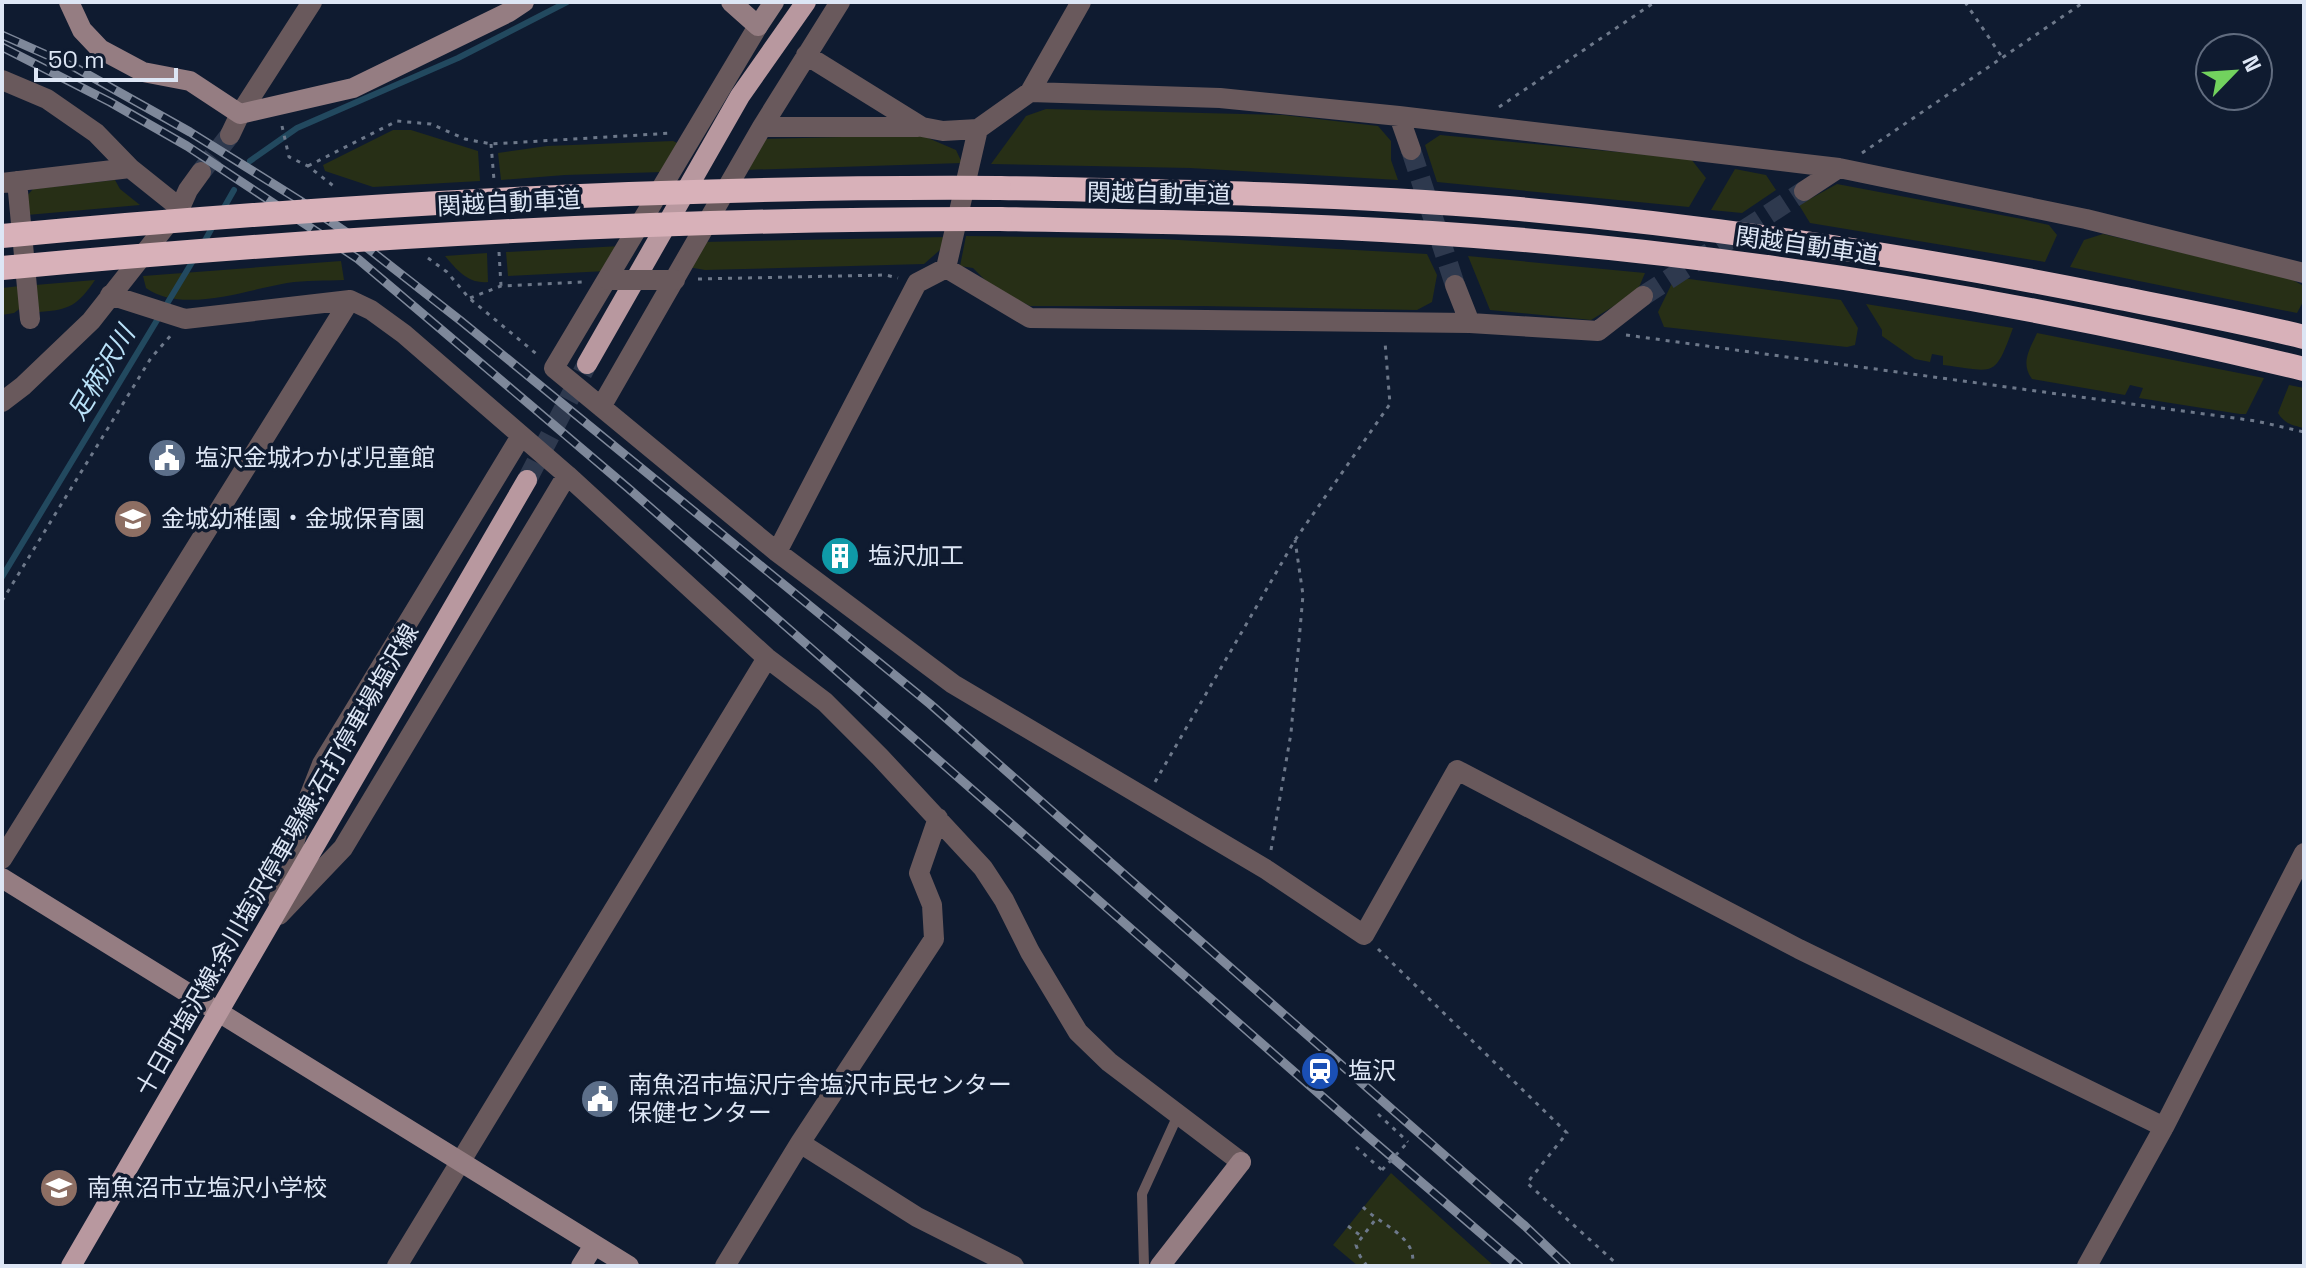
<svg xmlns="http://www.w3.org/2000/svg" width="2306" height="1268" font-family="'Space Grotesk','Noto Sans JP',sans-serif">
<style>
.green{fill:#272f16}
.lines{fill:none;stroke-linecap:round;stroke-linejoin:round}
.stream{stroke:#22495f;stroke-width:6}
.street-tunnel{stroke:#2e394e;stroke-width:20;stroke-dasharray:20 10;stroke-linecap:butt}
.primary-tunnel{stroke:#2e394e;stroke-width:20;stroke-dasharray:20 10;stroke-linecap:butt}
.path{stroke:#6d788a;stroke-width:3;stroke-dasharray:4 6;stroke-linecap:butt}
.lane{stroke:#69595c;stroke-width:10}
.street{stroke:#69595c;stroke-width:20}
.secondary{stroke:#957d82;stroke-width:20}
.primary{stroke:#b8989f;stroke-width:20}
.highway{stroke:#d8b1b9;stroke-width:24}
.rail-casing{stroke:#7e889a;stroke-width:9}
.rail{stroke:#0f1b30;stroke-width:6;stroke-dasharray:18;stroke-linecap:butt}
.path-bridge{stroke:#6d788a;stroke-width:3;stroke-dasharray:4 6;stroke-linecap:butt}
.street-bridge{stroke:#69595c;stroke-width:20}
.highway-bridge{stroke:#d8b1b9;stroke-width:24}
.labels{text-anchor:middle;stroke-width:7;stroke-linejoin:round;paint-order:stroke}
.street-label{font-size:24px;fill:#dde6f5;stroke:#0f1b30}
.poi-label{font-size:24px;fill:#dde6f5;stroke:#0f1b30;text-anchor:start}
.water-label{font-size:26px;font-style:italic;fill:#bae2f9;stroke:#0f1b30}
</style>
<rect width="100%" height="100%" fill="#0f1b30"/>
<path class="green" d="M1046 109 1283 115 1378 126 1391 141V160L1398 180 1190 168 991 164 1026 116Z
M393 130H411L478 151 480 181 373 187 325 171 323 165Z
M921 135 956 150 962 163 743 170 759 139Z
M1440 135 1691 159 1706 178 1689 207 1437 182 1425 145Z
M673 141 680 144 663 172 565 175 501 180 498 153 547 146Z
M1735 169 1766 175 1776 190 1742 213 1711 210Z
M115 180 120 189 140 205 27 215 25 198 33 189Z
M1837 184 2022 219 2049 225 2057 235 2045 262 1810 223 1799 205Z
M2103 234 2289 278 2302 285 2304 300 2297 313 2070 267 2084 240Z
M966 236 1161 239 1427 254 1437 275 1432 302 1417 310 1202 306H1030L992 287 973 268 960 266Z
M946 237 941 249 924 264 705 270 688 267 702 242Z
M621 246 607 271 508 276 506 252Z
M487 253 488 282C468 284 457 270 445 256Z
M1468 256 1645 273 1637 292 1591 320 1490 310Z
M341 261 344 280C326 281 306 280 287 283 246 290 182 314 146 288L143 276Z
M1675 277 1841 300 1858 328 1855 345 1847 347 1664 327 1658 312Z
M95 280C78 305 70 310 39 312L35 285Z
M20 286 22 307 14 313 2 315V288Z
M1866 304 2013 328C1994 380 1995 371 1943 365V356L1932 354 1930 362 1915 359 1882 336V330Z
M2037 333 2264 378 2246 414H2240L2139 398 2143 388 2130 385 2125 395 2032 379C2020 363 2030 349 2037 333Z
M2289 385 2304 388V428C2292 425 2285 424 2278 413Z
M1391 1173 1494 1266H1358L1333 1245Z"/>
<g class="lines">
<path class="stream" d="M250 161 297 128 458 58 567 2
M222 211 234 190
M202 246 214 224
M2 577 194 259"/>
<path class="street-tunnel" d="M1411 150 1455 285
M201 172 230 135
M1643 296 1804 191"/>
<path class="primary-tunnel" d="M527 480 587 364"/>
<path class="path" d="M1965 2 2002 57
M1499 107 1655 2
M282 126 289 157 308 166 336 188
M491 144 494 180
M1862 153 2084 2
M308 166 397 121 431 124 465 139 491 144 673 133
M499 252 501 286
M428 258 447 272 469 298 539 356
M698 279 886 275 898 278
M470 298 501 286 584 282
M1626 335 2256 421 2304 432
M2 601 151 358 172 334
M1155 782 1295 540 1390 404 1385 342
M1271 850 1291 733 1303 595 1295 540
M1378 949 1567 1133 1527 1183 1619 1266
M1378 1114 1408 1142
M1356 1147 1382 1170
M1363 1207C1379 1224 1419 1237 1412 1266
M1348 1226 1361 1236
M1367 1266 1360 1256 1356 1245 1375 1220"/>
<path class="lane" d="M1144 1266 1142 1194 1178 1115"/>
<path class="street" d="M758 26 554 368 777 552 953 684 1267 870 1364 935 1457 770 1799 949 2164 1127
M806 55 922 127 943 131 978 129 1030 92 1081 2
M2 80 47 99 96 133 130 168 180 208
M1030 92 1220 98 1399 116 1839 168 2086 219 2304 273
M1399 116 1411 150
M762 127H918
M230 135 240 114 312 2
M17 181 30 319
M2 183 130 168
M1804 191 1839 168
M946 268 1030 318 1470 323 1598 331 1643 296
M1455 285 1470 323
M110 295 185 319 350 300 371 310 404 334 567 475 767 658 825 702 880 757 983 868 1004 900 1030 952 1078 1032 1109 1062 1241 1162
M2 402 23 386 91 321 180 208 188 190 201 172
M601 407 762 127 840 2
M777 552 917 283 946 268 978 129
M2 859 350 300
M278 901 302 815 322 764 521 436
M279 915 343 848 567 475
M800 1143 917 1217 1014 1266
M397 1266 767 658
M725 1266 800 1143 934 939 932 905 919 873 938 818
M2087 1266 2164 1127 2304 853"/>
<path class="secondary" d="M69 2 82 30 100 49 143 72 190 81 240 114 353 88 509 12 524 2
M731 2 758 26 774 2
M2 878 629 1266
M581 1266 594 1245
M1160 1266 1241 1162"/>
<path class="primary" d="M587 364 740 96 806 2
M71 1266 527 480"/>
<path class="highway" d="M999 188C1168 191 1338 194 1508 208 1710 226 1911 256 2110 296 2175 309 2240 321 2304 337
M1000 219C1114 221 1229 222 1343 228 1666 243 1990 293 2304 369"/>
<g class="rail-casing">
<path id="rail" d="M2 35 76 68 190 132 299 200 356 239 461 321 930 704 1525 1226 1567 1266
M2 47 110 102 187 146 358 259 628 488 1365 1134 1519 1266"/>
</g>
<use href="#rail" class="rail"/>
<path class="path-bridge" d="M1382 1170 1408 1142"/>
<path class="street-bridge" d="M608 280H675"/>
<path class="highway-bridge" d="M2 236C333 205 666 186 999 188
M2 268C334 237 666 218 1000 219"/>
</g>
<defs>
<g id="civic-disc" transform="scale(2)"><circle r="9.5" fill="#5c6f8a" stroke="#0f1b30"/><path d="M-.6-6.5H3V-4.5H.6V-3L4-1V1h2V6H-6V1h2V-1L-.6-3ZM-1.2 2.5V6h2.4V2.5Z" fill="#fff"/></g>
<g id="school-disc" transform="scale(2)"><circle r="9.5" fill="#8d6e63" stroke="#0f1b30"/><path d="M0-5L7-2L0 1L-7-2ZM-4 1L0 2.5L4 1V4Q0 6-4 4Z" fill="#fff"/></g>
<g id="building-disc" transform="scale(2)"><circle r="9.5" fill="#0f9aa8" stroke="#0f1b30"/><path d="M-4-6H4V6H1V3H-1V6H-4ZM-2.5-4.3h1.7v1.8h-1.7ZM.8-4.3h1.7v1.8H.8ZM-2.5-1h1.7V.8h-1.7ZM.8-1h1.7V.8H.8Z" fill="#fff"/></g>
<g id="station-disc" transform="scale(2)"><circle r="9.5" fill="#1a4fb4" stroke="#0f1b30"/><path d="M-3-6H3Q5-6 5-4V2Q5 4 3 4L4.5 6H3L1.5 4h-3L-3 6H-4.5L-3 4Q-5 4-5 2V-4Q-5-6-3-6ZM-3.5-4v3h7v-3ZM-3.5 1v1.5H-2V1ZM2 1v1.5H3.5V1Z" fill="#fff"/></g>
</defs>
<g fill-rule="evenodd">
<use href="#civic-disc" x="167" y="458"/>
<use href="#school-disc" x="133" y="519"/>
<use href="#building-disc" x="840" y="556"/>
<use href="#station-disc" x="1320" y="1071"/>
<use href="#civic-disc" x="600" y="1099"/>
<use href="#school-disc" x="59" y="1188"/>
</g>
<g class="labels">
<g class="street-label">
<text transform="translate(1159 194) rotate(1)" y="8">関越自動車道</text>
<text transform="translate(509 203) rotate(-3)" y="8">関越自動車道</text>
<text transform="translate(1807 246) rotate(8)" y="8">関越自動車道</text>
<text transform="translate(277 860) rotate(-60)" y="8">十日町塩沢線;余川塩沢停車場線;石打停車場塩沢線</text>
</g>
<g class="poi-label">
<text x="195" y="466">塩沢金城わかば児童館</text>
<text x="161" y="527">金城幼稚園・金城保育園</text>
<text x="868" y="564">塩沢加工</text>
<text x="1348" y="1079">塩沢</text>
<text x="628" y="1093">南魚沼市塩沢庁舎塩沢市民センター<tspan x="628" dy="28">保健センター</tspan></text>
<text x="87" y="1196">南魚沼市立塩沢小学校</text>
</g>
<g class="water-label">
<text transform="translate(101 373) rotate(-59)" y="9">足柄沢川</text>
</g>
</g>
<rect width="2306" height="1268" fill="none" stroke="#dde6f5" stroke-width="8"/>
<g transform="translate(2234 72) rotate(65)"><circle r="38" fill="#0f1b30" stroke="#616c7f" stroke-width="2"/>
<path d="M0-6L14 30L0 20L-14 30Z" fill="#72d25e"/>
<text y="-12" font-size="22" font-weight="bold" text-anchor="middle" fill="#dde6f5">N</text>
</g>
<path d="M36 68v12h140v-12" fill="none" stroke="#dde6f5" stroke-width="4"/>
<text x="48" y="68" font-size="24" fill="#dde6f5" stroke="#0f1b30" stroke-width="6" paint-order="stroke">50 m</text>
</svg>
